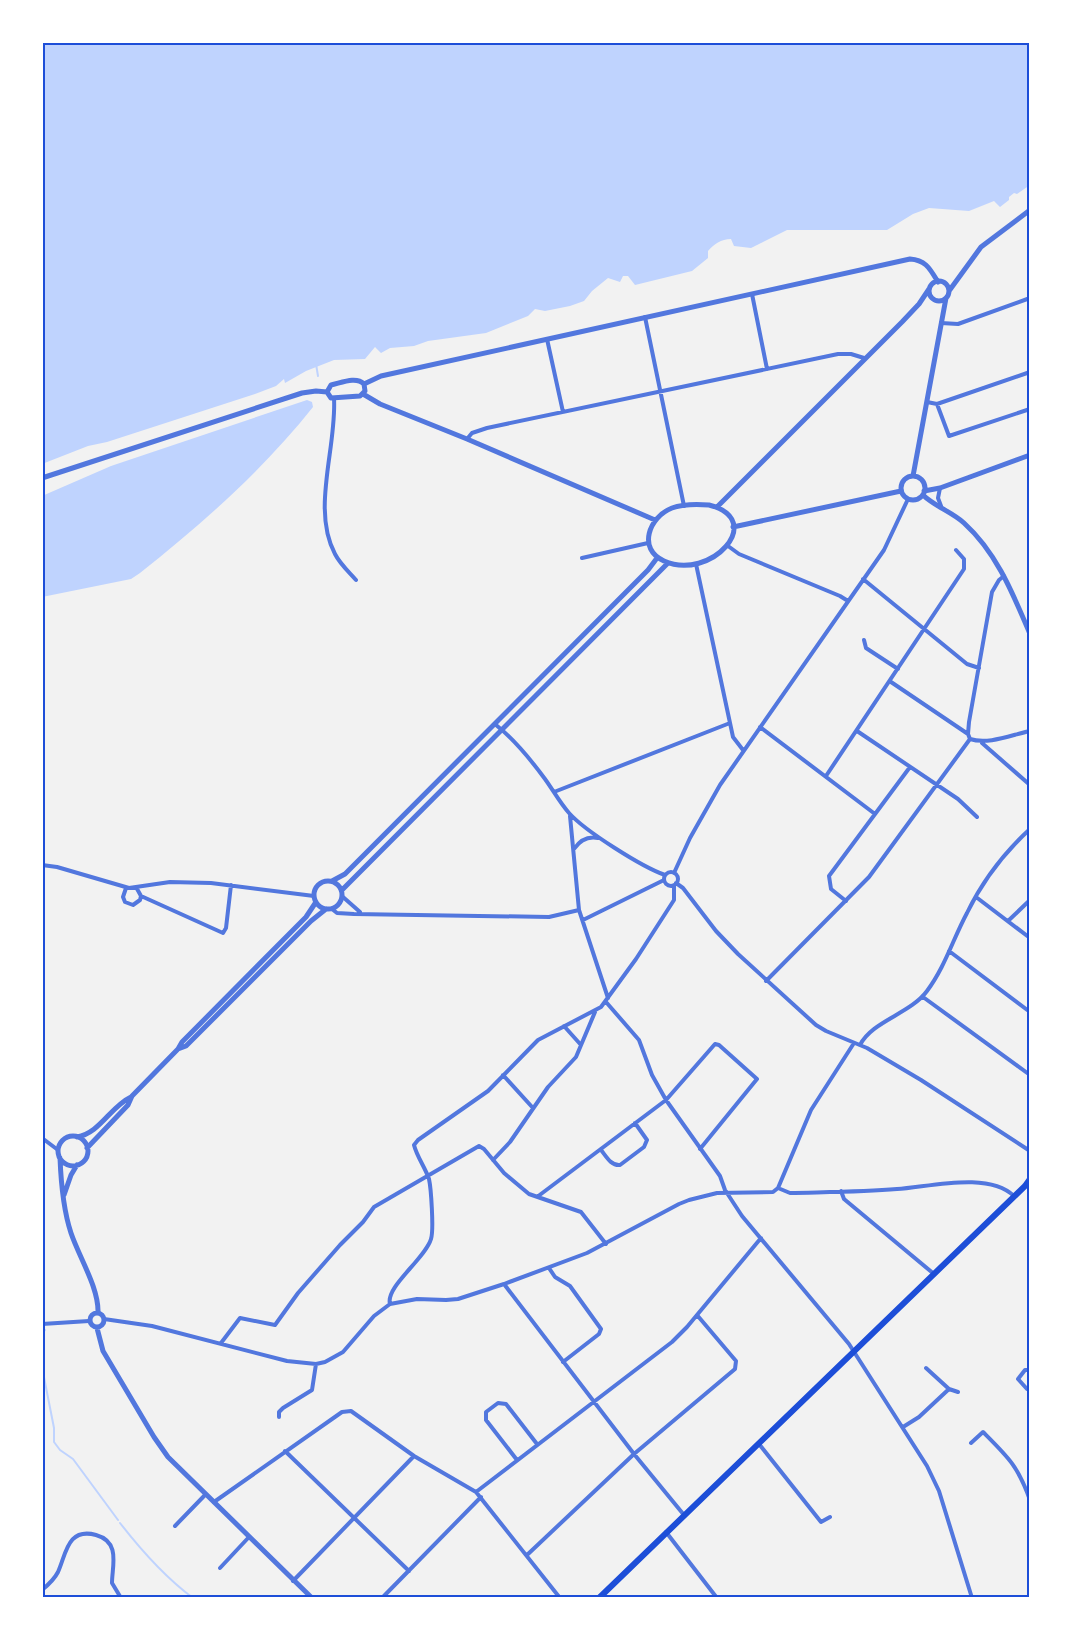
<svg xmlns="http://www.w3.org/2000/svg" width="1072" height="1640" font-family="Quicksand,sans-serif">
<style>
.water{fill:#bfd3fe}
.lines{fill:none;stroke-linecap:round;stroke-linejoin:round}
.stream{stroke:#bfd3fe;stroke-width:2}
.minor{stroke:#5277de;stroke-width:4}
.tertiary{stroke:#5277de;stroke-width:5}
.primary{stroke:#1d4ed8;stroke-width:6}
.neatline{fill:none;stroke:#1d4ed8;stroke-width:2}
</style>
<rect width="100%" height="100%" fill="#f2f2f2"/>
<path class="water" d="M42 42H1030V185L1017 194 1014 193 1009 197V200L1000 207 994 201 969 211 929 208 913 214 887 230H787L751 248 734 246 731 239C721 239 714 244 708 251V258L692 271 635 285 628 276H623L620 282 608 278 592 291 584 301 570 306 545 311 535 309 528 316 486 333 428 341 414 346 390 348 381 353 375 347 365 359 334 360 306 371 285 383 284 379 276 386 255 394 107 442 88 446 42 464Z
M307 400 312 402 313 407C263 470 203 523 140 573L131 579 42 597V496L111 466Z"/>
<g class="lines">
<path class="stream" d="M316 364 318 376
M42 1313 43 1318
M42 1334 45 1330
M42 1367 54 1428V1442L60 1450 73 1459 118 1520
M120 1523C141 1550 166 1578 193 1598"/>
<path class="minor" d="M752 294 767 369
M645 317 684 506
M941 323 958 324 1030 298
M547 339 563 412
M334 398C337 447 311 509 335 554 340 564 349 572 356 580
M927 402 937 404 1030 372
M937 404 949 436 1030 409
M467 439 472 433 487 428 838 354H851L864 358
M940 488 938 498 941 506
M728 546 739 554 840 596 848 601
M582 558 648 543
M696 564 733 737 743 750
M863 579 967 664 979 668
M864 640 866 648 898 669
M891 682 968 734
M496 725C515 740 531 760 545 779 553 790 560 803 569 813 585 831 642 867 665 875
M760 727 875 814
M857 731 958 799 977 817
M970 739C988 745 1011 735 1030 731
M982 743 1030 785
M826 776 964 569V559L956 550
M554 792 730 723
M570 816 579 910 608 998
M574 849C580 840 588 836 598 838
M42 865 57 867 129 888 170 882 211 883 314 896
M664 879a7 7 0 1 1 14 0a7 7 0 1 1-14 0Z
M674 873 690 838 720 785 884 550 908 499
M676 883 683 888 716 931 738 954 816 1025 826 1031 867 1048 921 1080 1030 1151
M126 888 123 897 125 902 133 905 140 900 141 896 136 887
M141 896 223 933 226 928 231 885
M343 897 360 912
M976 897 1030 938
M846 901 831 889 829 876 910 767
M332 909 337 913 354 914 549 917 579 910
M583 920 664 880
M1008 921 1030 900
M949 951 1030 1012
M766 981 869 877 970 739 968 734 969 722 992 592 999 580 1004 576
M923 997 1030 1075
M606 1002 639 1040 652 1075 666 1100 720 1176 725 1190 742 1216 849 1344 927 1466 939 1491 972 1598
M564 1026 581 1045
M860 1045C872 1021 910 1014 927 991 945 967 953 939 967 913 982 882 1005 852 1030 829
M503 1075 533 1108
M42 1138 58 1150
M601 1150C606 1156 611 1166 620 1165L644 1147 647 1140 635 1123
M493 1160 510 1142 548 1087 576 1057 595 1012
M778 1188 790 1193C826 1192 862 1192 897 1189 929 1187 988 1171 1014 1196
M778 1188 811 1110 854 1043
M841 1191 844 1199 934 1274
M537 1197 666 1100 715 1044 719 1045 757 1079 700 1149
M549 1268 555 1277 570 1286 601 1329 599 1334 563 1362
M504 1284 634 1454 684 1515
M390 1304C385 1287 425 1259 431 1239 434 1230 431 1188 429 1179 425 1167 417 1157 414 1145L418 1140 488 1091 538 1040 601 1007 636 959 674 900V885
M104 1319 152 1326 287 1361 316 1364 325 1362 343 1352 374 1316 390 1304 417 1299 446 1300 458 1299 504 1284 587 1253 679 1204 689 1200 717 1193 773 1192 778 1188
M42 1324 89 1321
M221 1343 240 1318 275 1325 298 1293 340 1245 363 1222 374 1207 479 1146 484 1149 504 1173 529 1194 581 1212 606 1244
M926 1368 949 1389
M1030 1370H1025L1018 1379 1027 1389H1030
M279 1417V1412L283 1408 312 1390 316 1364
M903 1427 919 1417 949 1389 958 1392
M971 1443 983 1432C1008 1457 1018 1466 1030 1500
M759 1444 821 1522 830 1517
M285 1451 409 1571
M517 1460 486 1420V1412L498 1403 506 1404 537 1444
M476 1492 672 1342 687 1327 761 1238
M214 1502 342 1412 351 1411 414 1456 476 1492 560 1598
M175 1526 205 1495
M666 1532 717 1598
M527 1555 634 1454 735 1369 736 1361 697 1315
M220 1568 249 1537
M293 1581 414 1456
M42 1590C48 1585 54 1580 58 1572 66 1555 67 1527 96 1535 121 1542 112 1566 112 1583L121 1598
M382 1598 481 1497"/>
<path class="tertiary" d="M929 291a10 10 0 1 1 20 0a10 10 0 1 1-20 0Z
M949 291 981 247 1030 210
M364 384 381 376 910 259C926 260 930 269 938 282
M327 392 331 398 360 396 365 391 364 384
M327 392 331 385C341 383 356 376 364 384
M363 394 380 404 467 439 655 520
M913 476 946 298
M901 488a12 12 0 1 1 24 0a12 12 0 1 1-24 0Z
M42 478 302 393 316 391 327 392
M924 491 940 488 1030 455
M923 495C934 506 952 512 964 523 997 553 1013 594 1030 634
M709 505C768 520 710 582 664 561 637 549 649 517 672 508 683 504 697 504 709 505Z
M717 507 902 322 919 304 929 289
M733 527 901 491
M314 895a14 14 0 1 1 28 0a14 14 0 1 1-28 0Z
M332 881 345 874 648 570 657 558
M342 890 668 563
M178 1049 182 1042 306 917 316 902
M58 1151a15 15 0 1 1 30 0a15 15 0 1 1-30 0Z
M77 1137C100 1133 110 1107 131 1097
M87 1148 128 1105 132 1096 178 1049 186 1046 311 921 326 909
M60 1158C61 1183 63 1209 71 1233 79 1257 99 1288 98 1313
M64 1195 71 1175 77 1165
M90 1320a7 7 0 1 1 14 0a7 7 0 1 1-14 0Z
M97 1328 103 1351 154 1437 168 1457 312 1598"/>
<path class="primary" d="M599 1598 1025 1186 1030 1179"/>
</g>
<rect width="1072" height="1640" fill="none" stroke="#ffffff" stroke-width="87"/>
<rect x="44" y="44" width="984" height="1552" class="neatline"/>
</svg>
